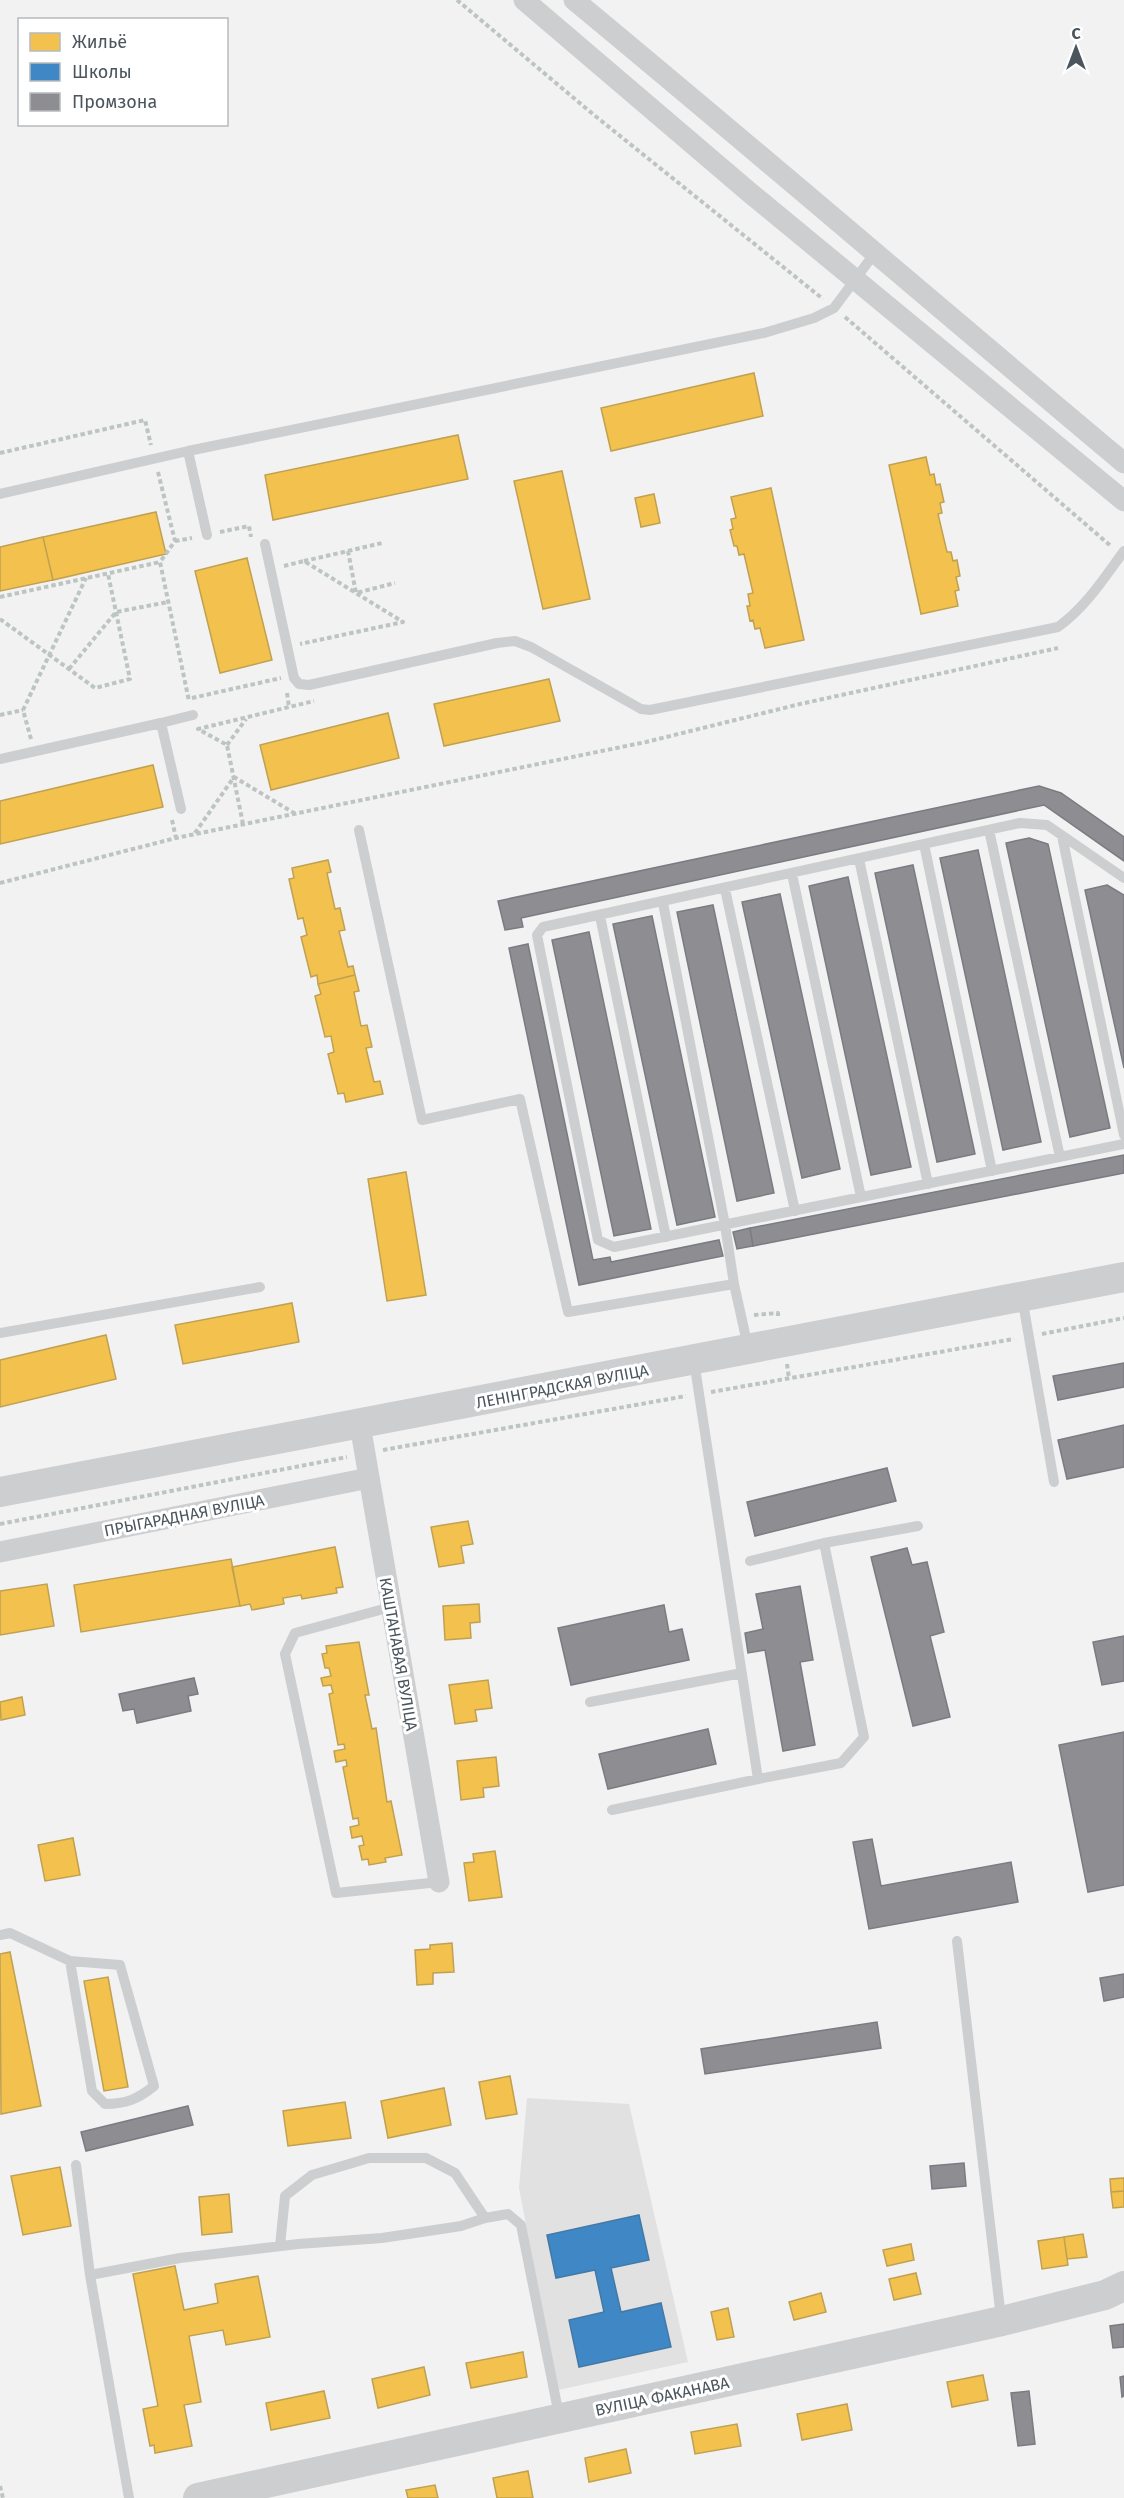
<svg xmlns="http://www.w3.org/2000/svg" width="1124" height="2498" font-family="'Fira Sans',sans-serif">
<style>
.education{fill:#e1e1e2}
.homes{fill:#f2c14e;stroke:#c0a152;stroke-width:1.5}
.schools{fill:#3f88c5;stroke:#4379a6;stroke-width:1.5}
.industry{fill:#8d8d92;stroke:#797c82;stroke-width:1.5}
.lines{fill:none;stroke-linecap:round;stroke-linejoin:round}
.path{stroke:#bcc5c2;stroke-width:4;stroke-dasharray:4.5 3;stroke-linecap:butt}
.lane{stroke:#ccced0;stroke-width:10}
.street{stroke:#ccced0;stroke-width:21}
.secondary{stroke:#cdced0;stroke-width:30}
.labels{text-anchor:middle;stroke-width:6;stroke-linejoin:round;paint-order:stroke}
.street-label{font-size:16px;fill:#4b555d;stroke:#fff}
</style>
<rect width="100%" height="100%" fill="#f3f2f2"/>
<path class="education" d="M527 2098 629 2104 688 2362 558 2390 519 2188Z"/>
<path class="homes" d="M754 373 763 416 611 451 601 408Z
M458 435 468 479 273 520 265 475Z
M926 457 930 475 934 474 936 485 940 484 944 502 940 503 942 513 938 514 947 552H951L953 561 957 560 960 576 956 577 959 590 955 591 958 606 921 614 889 465Z
M562 471 590 599 543 609 514 481Z
M771 488 804 640 765 648 760 628 755 629 753 620 750 621 747 606H750L748 594 753 593 744 554 739 555 737 546H734L730 530 733 529 731 519 736 518 731 497Z
M654 494 660 523 641 527 635 498Z
M156 512 166 554 53 580 43 537Z
M43 537 53 580 0 591V547Z
M247 558 272 660 220 673 195 571Z
M549 679 560 721 444 746 434 704Z
M388 713 399 758 271 790 260 745Z
M153 765 163 807 0 844V801Z
M328 860 331 872 327 873 335 909 340 908 345 930 339 931 348 967 353 966 355 975 318 984 317 975 311 977 301 937 307 935 303 918 298 919 289 879 294 878 292 868Z
M355 975 359 991 354 992 361 1026 367 1025 372 1047 366 1048 374 1082 380 1081 383 1094 346 1102 344 1093 338 1094 328 1054 334 1052 331 1036 325 1037 315 996 321 994 318 984Z
M406 1172 426 1295 387 1301 368 1179Z
M292 1303 299 1342 183 1364 175 1325Z
M106 1335 116 1379 0 1407V1360Z
M468 1521 473 1544 461 1546 464 1563 439 1567 431 1527Z
M335 1547 343 1587 336 1588 337 1593 302 1599 301 1595 283 1598 284 1604 252 1610 250 1604 240 1606 232 1567Z
M231 1559 240 1606 81 1632 74 1585Z
M47 1584 54 1626 0 1635V1591Z
M479 1604 480 1622 470 1623 471 1638 445 1640 443 1606Z
M359 1642 369 1695H365L372 1729 376 1728 387 1802 391 1801 402 1855 385 1858 386 1862 369 1865 368 1859 362 1860 359 1846 364 1845 362 1836 352 1838 350 1827 359 1825 358 1818 353 1819 343 1767 347 1766 346 1760 336 1762 334 1751 345 1749 344 1744 338 1745 329 1694 333 1693 331 1685 323 1686 321 1678 331 1676 329 1668H325L322 1654 327 1653 326 1646Z
M488 1680 492 1708 475 1710 477 1721 455 1724 449 1685Z
M22 1697 25 1715 1 1720 0 1702Z
M496 1757 499 1786 483 1788 484 1797 461 1800 457 1761Z
M73 1838 80 1875 45 1881 38 1845Z
M495 1851 502 1897 469 1901 464 1863 474 1862 473 1854Z
M452 1943 454 1972 433 1973V1984L417 1985 415 1950 430 1949V1945Z
M10 1952 41 2106 1 2114 0 1954Z
M108 1977 128 2087 104 2091 84 1981Z
M510 2076 517 2114 486 2119 479 2082Z
M444 2088 451 2125 388 2138 381 2101Z
M345 2102 351 2138 288 2146 283 2111Z
M60 2167 71 2226 23 2235 11 2176Z
M1124 2178V2191L1111 2192 1110 2179Z
M1124 2191V2207L1113 2208 1111 2192Z
M229 2194 232 2232 202 2235 199 2197Z
M1083 2234 1087 2257 1067 2259 1064 2237Z
M1064 2237 1068 2265 1042 2269 1038 2241Z
M911 2244 914 2260 887 2266 883 2250Z
M175 2266 184 2310 218 2303 215 2284 258 2276 270 2337 226 2345 223 2330 189 2336 201 2402 184 2405 192 2446 155 2453 154 2445 150 2446 143 2409 158 2406 133 2274Z
M916 2273 921 2294 894 2300 889 2279Z
M821 2293 826 2312 794 2320 789 2302Z
M728 2308 734 2337 717 2340 711 2312Z
M523 2352 527 2377 471 2388 466 2363Z
M424 2367 430 2395 378 2408 372 2379Z
M983 2375 988 2400 952 2407 947 2382Z
M324 2391 330 2418 271 2430 266 2403Z
M847 2404 852 2430 802 2440 797 2414Z
M737 2424 741 2446 695 2454 691 2432Z
M626 2449 631 2473 589 2482 585 2458Z
M528 2471 533 2498H497L493 2478Z
M435 2485 438 2498H408L406 2490Z"/>
<path class="schools" d="M639 2215 649 2260 611 2268 621 2312 661 2303 671 2347 579 2367 569 2320 604 2312 595 2270 556 2278 547 2235Z"/>
<path class="industry" d="M1039 786 1061 793 1124 837V861L1044 805 521 918 523 927 505 930 498 901Z
M1029 838 1048 844 1110 1128 1070 1137 1006 843Z
M978 850 1041 1142 1003 1150 940 858Z
M913 865 975 1154 937 1162 875 873Z
M848 877 911 1167 871 1175 809 886Z
M1107 885 1124 895V1068L1085 890Z
M780 894 840 1169 802 1178 742 902Z
M713 905 774 1193 737 1201 677 912Z
M652 916 715 1217 677 1225 613 924Z
M589 932 651 1229 614 1236 552 940Z
M528 944 593 1260 610 1257 611 1262 719 1240 723 1256 579 1285 509 948Z
M1124 1155V1173L753 1246 750 1228Z
M750 1228 753 1246 737 1249 733 1232Z
M1124 1363V1387L1058 1400 1053 1376Z
M1124 1425V1467L1067 1479 1058 1440Z
M887 1468 896 1501 755 1536 747 1502Z
M907 1548 912 1565 927 1562 944 1632 930 1636 950 1717 913 1726 871 1557Z
M800 1586 813 1660 800 1662 815 1745 783 1751 765 1650 748 1653 745 1633 763 1629 756 1594Z
M664 1605 669 1632 682 1629 689 1660 571 1685 558 1628Z
M1124 1636V1681L1102 1685 1093 1642Z
M194 1678 198 1694 188 1696 191 1711 137 1723 134 1709 123 1711 119 1694Z
M708 1729 716 1764 608 1789 599 1754Z
M1124 1732V1885L1088 1892 1059 1745Z
M872 1839 881 1886 1011 1862 1018 1902 869 1929 853 1842Z
M1124 1974V1997L1104 2001 1100 1978Z
M877 2022 881 2048 705 2074 701 2049Z
M188 2106 193 2125 86 2151 81 2132Z
M964 2163 966 2186 932 2189 930 2166Z
M1124 2324V2347L1113 2348 1110 2326Z
M1124 2376V2396L1122 2397 1120 2377Z
M1029 2391 1035 2444 1018 2446 1011 2393Z"/>
<g class="lines">
<path class="path" d="M457 0 594 115 823 299
M845 317 1112 547
M0 453 145 420 151 445
M158 472 175 541 160 562 189 701
M220 532 249 526 251 537
M175 541 192 538
M348 551 382 543
M304 561 348 551 356 593 395 583
M284 566 304 561 403 622 300 644
M0 597 160 562
M0 619 95 688 130 679 108 574
M69 669 116 612 168 602
M287 693 289 707
M192 698 281 678
M0 715 23 710
M31 739 23 710 86 578
M227 745 246 719
M172 820 176 838
M243 824 227 745 198 729 314 701
M195 833 234 777 294 813
M0 883 176 838 646 742 800 704 1058 648
M754 1315 778 1313V1318
M1042 1334 1124 1318
M787 1364 789 1378
M711 1392 1014 1339
M383 1450 686 1396
M0 1524 347 1457
M0 2486 3 2498"/>
<path class="lane" d="M188 451 764 333 814 318 834 308 874 254
M0 494 188 451 207 535
M265 544 294 678 299 684 309 685 497 643 515 641 531 647 641 709 650 710 1058 627C1086 607 1104 578 1124 551
M161 723 193 715
M0 759 161 723 181 809
M359 830 422 1120 520 1099 568 1312 734 1284 748 1347
M989 830 1060 1157
M1062 836 1124 1135
M924 844 992 1171
M859 859 928 1184
M792 874 861 1197
M1124 878 1047 825 1020 823 543 927 537 935 598 1240 614 1247 1124 1144
M725 889 795 1211
M663 903 725 1225 734 1284
M600 916 666 1237
M1022 1297 1054 1482
M0 1333 260 1287
M824 1543 918 1526
M750 1561 824 1543 864 1737 841 1763 758 1779
M391 1607 295 1633 285 1654 336 1893 439 1882
M590 1702 742 1673
M612 1810 758 1779 694 1361
M0 1935 10 1933 70 1961 120 1965 154 2086C138 2099 126 2104 105 2104L92 2091 70 1961
M957 1941 1001 2318
M76 2165 90 2275 129 2498
M280 2246 285 2196 312 2175 369 2158H426L455 2173 485 2218
M90 2275 180 2258 298 2244 382 2238 461 2226 485 2218 508 2214 521 2225 559 2415"/>
<path class="street" d="M524 0 749 192 1124 501
M574 0C759 153 940 309 1124 463
M360 1425 439 1882
M0 1552 369 1478"/>
<path class="secondary" d="M0 1492 1124 1277
M198 2498 1002 2321 1105 2295 1124 2286"/>
</g>
<g class="labels">
<g class="street-label">
<text transform="translate(562 1386) rotate(-11)" y="6">ЛЕНІНГРАДСКАЯ ВУЛІЦА</text>
<text transform="translate(184 1515) rotate(-11)" y="6">ПРЫГАРАДНАЯ ВУЛІЦА</text>
<text transform="translate(399 1654) rotate(80)" y="6">КАШТАНАВАЯ ВУЛІЦА</text>
<text transform="translate(662 2396) rotate(-12)" y="6">ВУЛІЦА ФАКАНАВА</text>
</g>
</g>
<rect x="18" y="18" width="210" height="108" fill="#ffffff" stroke="#b7bbbe" stroke-width="1.5"/>
<rect x="30" y="33" width="30" height="18" fill="#f2c14e" stroke="#b7bbbe" stroke-width="1.5"/>
<text x="72" y="48" font-size="18" fill="#4b555d">Жильё</text>
<rect x="30" y="63" width="30" height="18" fill="#3f88c5" stroke="#b7bbbe" stroke-width="1.5"/>
<text x="72" y="78" font-size="18" fill="#4b555d">Школы</text>
<rect x="30" y="93" width="30" height="18" fill="#8d8d92" stroke="#b7bbbe" stroke-width="1.5"/>
<text x="72" y="108" font-size="18" fill="#4b555d">Промзона</text>
<g transform="translate(1076 48)" stroke="#ffffff" stroke-width="4.5" paint-order="stroke">
<path d="M0-4.5L10 22L0 15L-10 22Z" fill="#4b555d"/>
<text y="-9" font-size="16" font-weight="bold" text-anchor="middle" fill="#4b555d">С</text>
</g>
</svg>
